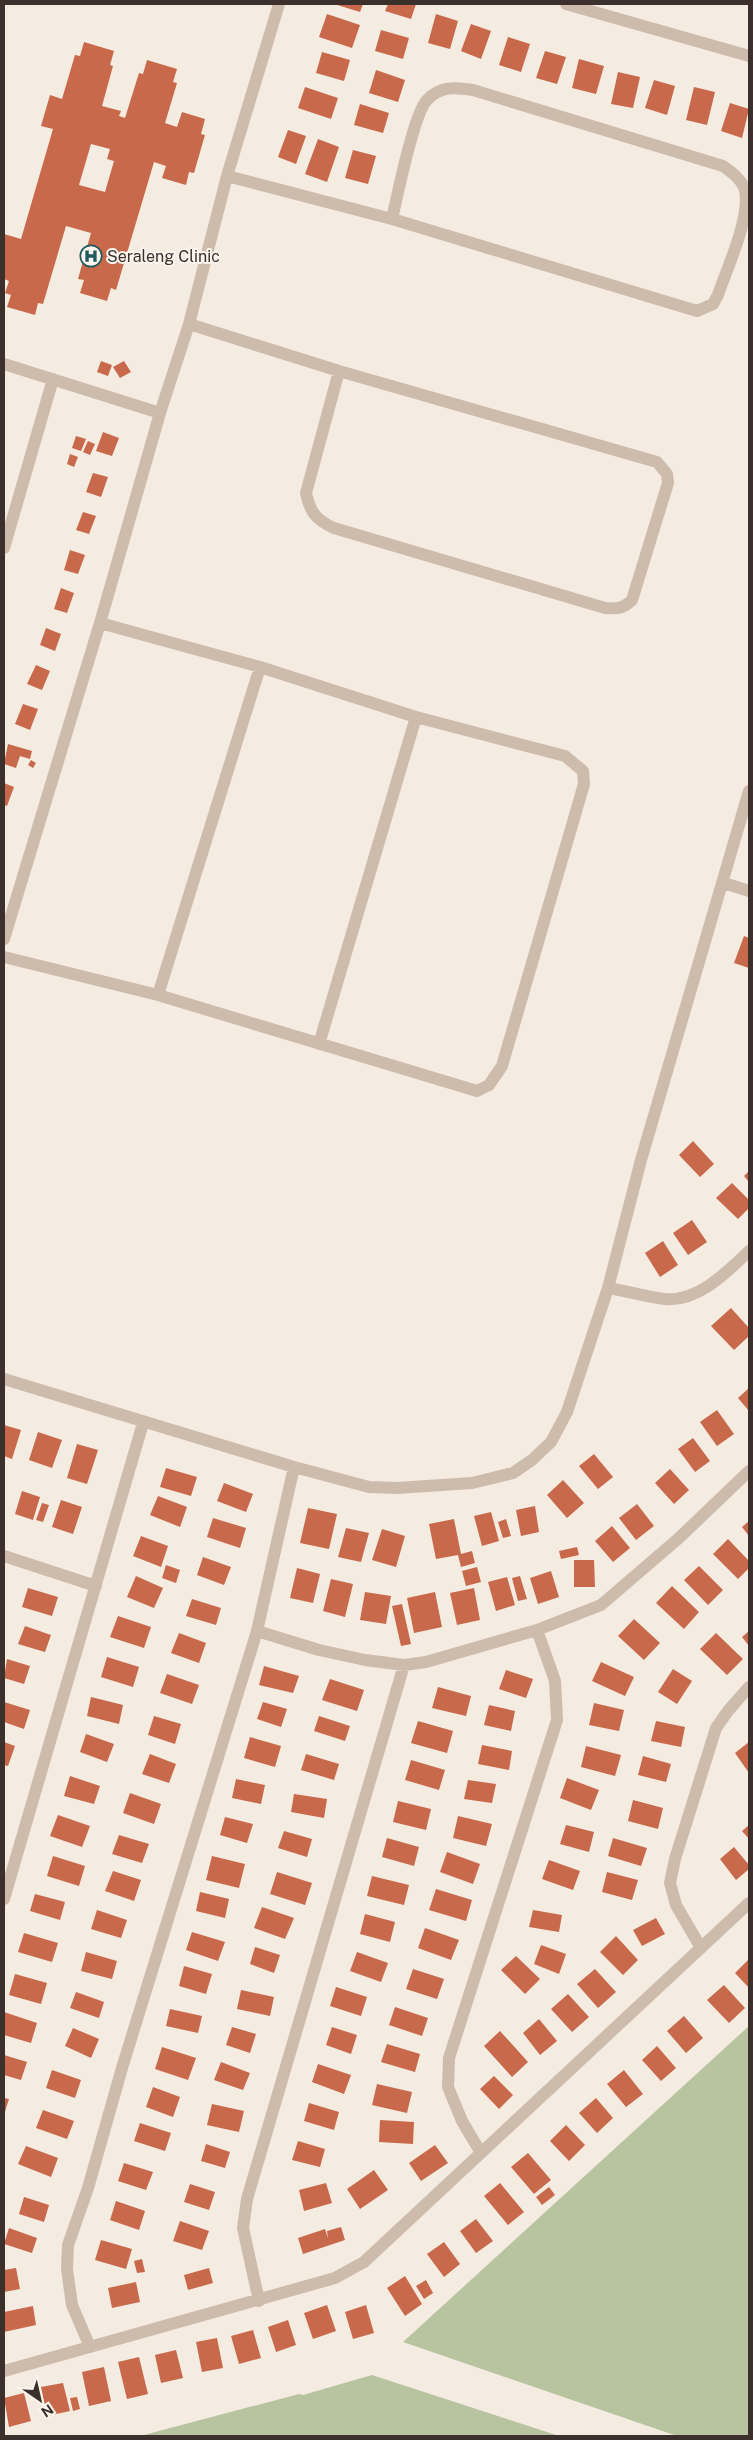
<svg xmlns="http://www.w3.org/2000/svg" width="753" height="2440" font-family="'Public Sans',sans-serif">
<style>
.green{fill:#b8c4a0}
.building{fill:#c8694b;fill-rule:evenodd}
.lines{fill:none;stroke-linecap:round;stroke-linejoin:round}
.minor{stroke:#cdbbac;stroke-width:12}
.labels{text-anchor:middle;stroke-width:4;stroke-linejoin:round;paint-order:stroke}
.poi-label{font-size:16px;fill:#3b302b;stroke:#fbf5ee;text-anchor:start}
</style>
<rect width="100%" height="100%" fill="#f4ebe1"/>
<path class="green" d="M749 2026V2436H677L403 2342Z
M372 2375 559 2436H140L299 2394 303 2395Z"/>
<path class="building" d="M334 4H363L360 12Z
M388 4H416L411 19 385 11Z
M327 14 360 25 352 48 319 37Z
M436 14 458 21 450 49 428 43Z
M471 24 491 31 481 59 461 51Z
M381 30 409 38 403 59 375 51Z
M508 37 530 44 521 72 499 65Z
M84 42 114 51 110 65 113 66 102 106 121 111 119 116 125 118 139 73 143 74 147 60 177 69 173 82 177 83 165 123 177 127 182 112 205 119 201 134 205 135 194 173 189 172 186 185 162 178 166 166 154 162 116 290 111 288 107 301 80 293 84 280 78 279 91 233 66 226 43 304 38 303 35 315 7 307 11 295 5 293 9 281 4 279V234L21 239 53 129 41 126 50 95 62 99 75 55 80 56ZM91 144 110 149 107 159 114 161 105 192 79 185Z
M545 51 566 57 557 84 536 78Z
M322 52 350 60 344 81 316 73Z
M579 59 604 66 596 94 572 88Z
M376 70 405 80 398 102 369 93Z
M618 72 640 77 633 108 611 104Z
M654 80 675 86 667 115 645 108Z
M305 87 338 98 331 119 298 108Z
M694 87 715 92 707 125 686 120Z
M730 103 749 109 742 138 721 131Z
M360 104 389 113 383 133 354 125Z
M288 130 306 136 296 164 278 157Z
M318 139 339 147 327 182 305 174Z
M353 150 376 156 368 184 345 178Z
M101 361 112 365 108 376 97 372Z
M124 361 131 372 120 378 113 367Z
M103 432 119 438 112 456 96 451Z
M76 436 86 439 81 451 72 448Z
M88 441 95 444 90 455 83 452Z
M70 454 78 457 74 467 67 464Z
M93 473 108 477 101 497 86 492Z
M83 512 96 516 89 534 76 530Z
M70 550 85 555 78 574 64 570Z
M61 588 74 593 67 613 54 609Z
M46 628 61 634 55 651 40 645Z
M36 665 50 671 42 690 27 684Z
M23 704 38 709 30 730 15 724Z
M8 744 32 751 30 759 20 756 16 768 4 764Z
M31 760 36 763 33 768 28 765Z
M4 783 14 787 7 806 4 805Z
M744 936 749 938V968L734 963Z
M693 1141 714 1164 700 1177 679 1155Z
M749 1171V1182L744 1176Z
M732 1183 749 1200V1208L738 1219 716 1198Z
M692 1220 707 1242 688 1255 673 1233Z
M663 1241 678 1265 660 1277 645 1253Z
M731 1308 749 1328V1336L734 1350 711 1326Z
M749 1388V1411L738 1398Z
M717 1410 734 1434 717 1446 700 1422Z
M4 1425 21 1430 12 1459 4 1456Z
M38 1432 62 1440 52 1468 29 1460Z
M693 1438 710 1461 695 1472 678 1449Z
M77 1444 98 1450 87 1484 67 1478Z
M594 1454 613 1477 598 1489 579 1466Z
M166 1468 197 1477 191 1496 160 1487Z
M670 1469 689 1490 674 1504 655 1483Z
M563 1480 584 1503 567 1518 547 1495Z
M224 1483 253 1494 246 1512 217 1501Z
M22 1491 40 1497 33 1520 15 1514Z
M158 1496 187 1507 180 1527 150 1515Z
M61 1500 82 1507 73 1534 52 1527Z
M42 1503 49 1505 43 1522 36 1520Z
M637 1504 654 1526 636 1540 619 1518Z
M535 1506 539 1532 521 1536 516 1510Z
M308 1508 337 1514 329 1549 300 1543Z
M491 1512 499 1541 482 1546 474 1516Z
M213 1518 246 1528 240 1548 207 1537Z
M454 1519 461 1554 472 1551 475 1563 461 1567 458 1555 436 1559 429 1524Z
M506 1519 511 1536 503 1538 498 1522Z
M749 1521V1536L742 1527Z
M612 1526 630 1548 613 1562 595 1541Z
M346 1528 369 1533 361 1562 338 1557Z
M382 1529 405 1536 396 1567 372 1560Z
M141 1536 168 1546 161 1567 133 1556Z
M728 1539 749 1561V1568L738 1579 713 1554Z
M577 1547 579 1555 561 1559 559 1551Z
M203 1557 231 1567 224 1585 197 1575Z
M574 1560H594L595 1587H574Z
M166 1565 180 1570 176 1583 162 1578Z
M699 1566 723 1590 708 1605 684 1580Z
M477 1567 481 1582 466 1586 462 1571Z
M297 1568 320 1574 313 1603 290 1598Z
M551 1571 559 1597 538 1604 530 1578Z
M136 1576 163 1588 154 1608 127 1597Z
M520 1576 527 1599 518 1601 512 1578Z
M507 1577 515 1605 496 1611 488 1582Z
M331 1579 353 1584 345 1617 323 1611Z
M672 1586 699 1612 684 1629 656 1603Z
M28 1588 58 1597 52 1616 22 1607Z
M474 1588 480 1620 457 1625 450 1593Z
M365 1592 391 1596 386 1624 360 1620Z
M435 1592 442 1627 414 1633 407 1598Z
M192 1599 221 1608 216 1625 186 1616Z
M402 1604 411 1644 401 1646 392 1606Z
M118 1616 151 1627 144 1648 110 1637Z
M634 1619 660 1643 644 1660 618 1636Z
M25 1626 51 1635 45 1652 18 1644Z
M749 1631V1646L742 1637Z
M179 1633 206 1643 199 1663 171 1653Z
M716 1633 743 1659 727 1675 700 1649Z
M107 1657 139 1667 133 1687 101 1677Z
M7 1659 30 1666 24 1684 4 1678Z
M601 1662 634 1677 625 1696 592 1681Z
M264 1666 299 1676 293 1693 259 1685Z
M673 1669 692 1681 677 1704 658 1692Z
M506 1670 533 1679 526 1698 499 1689Z
M167 1674 199 1685 192 1704 160 1693Z
M330 1679 364 1690 357 1711 322 1700Z
M438 1687 471 1696 466 1716 432 1708Z
M91 1697 123 1705 119 1724 87 1716Z
M4 1702 30 1710 24 1729 4 1722Z
M263 1702 287 1709 281 1727 257 1719Z
M594 1703 624 1710 619 1731 589 1725Z
M489 1705 515 1711 511 1731 484 1725Z
M154 1716 181 1724 175 1744 148 1735Z
M319 1716 350 1726 345 1741 314 1731Z
M418 1721 453 1731 447 1753 411 1743Z
M656 1721 685 1727 681 1747 651 1741Z
M86 1734 114 1744 107 1762 80 1752Z
M250 1737 281 1746 275 1767 244 1758Z
M4 1742 15 1746 8 1766 4 1765Z
M749 1742V1773L735 1753Z
M482 1745 512 1751 509 1770 478 1764Z
M586 1746 621 1755 615 1776 581 1767Z
M150 1754 176 1764 169 1783 142 1774Z
M306 1754 339 1764 334 1780 301 1770Z
M643 1756 671 1764 666 1782 638 1775Z
M411 1760 445 1770 439 1790 405 1780Z
M70 1776 100 1786 94 1804 64 1796Z
M567 1778 599 1790 591 1810 560 1798Z
M236 1779 265 1785 261 1804 232 1798Z
M468 1780 496 1784 492 1803 464 1799Z
M130 1793 161 1804 154 1824 123 1813Z
M294 1794 327 1799 324 1818 291 1812Z
M633 1800 663 1808 658 1829 628 1821Z
M398 1801 431 1809 426 1830 393 1822Z
M58 1815 90 1826 82 1847 50 1836Z
M458 1816 492 1824 486 1846 453 1838Z
M225 1817 253 1824 247 1843 220 1835Z
M566 1825 594 1832 589 1852 560 1844Z
M749 1825V1839L742 1831Z
M284 1831 312 1839 307 1857 278 1848Z
M119 1835 149 1844 142 1863 112 1854Z
M387 1838 419 1847 414 1866 382 1857Z
M613 1838 647 1848 641 1866 608 1856Z
M734 1847 749 1865V1869L736 1880 720 1859Z
M447 1852 480 1864 473 1884 440 1872Z
M53 1856 85 1866 79 1886 47 1876Z
M212 1856 245 1864 239 1888 206 1880Z
M549 1860 580 1871 573 1890 542 1879Z
M113 1871 141 1880 134 1901 105 1891Z
M277 1872 312 1883 305 1905 270 1894Z
M607 1872 638 1880 632 1900 602 1892Z
M372 1876 409 1885 404 1905 367 1896Z
M436 1889 472 1900 466 1921 429 1910Z
M200 1892 229 1899 225 1918 196 1911Z
M35 1894 65 1902 60 1920 30 1911Z
M262 1907 294 1918 285 1939 254 1928Z
M97 1910 127 1920 121 1938 91 1929Z
M533 1910 562 1915 559 1932 529 1927Z
M365 1914 395 1922 390 1942 360 1934Z
M656 1918 665 1934 642 1946 633 1930Z
M425 1928 459 1940 451 1960 418 1948Z
M192 1932 225 1942 218 1961 186 1950Z
M24 1933 58 1943 52 1962 18 1952Z
M616 1936 638 1960 623 1975 600 1952Z
M541 1945 566 1954 559 1974 534 1964Z
M255 1947 280 1955 274 1973 250 1964Z
M86 1952 117 1961 112 1979 81 1971Z
M357 1952 388 1963 381 1982 350 1971Z
M516 1956 540 1979 525 1994 501 1970Z
M749 1959V1988L735 1973Z
M184 1966 212 1974 206 1994 179 1986Z
M413 1969 444 1979 437 1999 406 1989Z
M595 1969 616 1992 598 2008 577 1984Z
M15 1974 47 1983 41 2004 9 1995Z
M724 1985 745 2008 729 2023 707 2000Z
M336 1987 367 1997 361 2016 330 2006Z
M241 1990 274 1997 270 2016 237 2009Z
M76 1992 104 2002 99 2018 70 2008Z
M568 1994 589 2017 572 2032 551 2009Z
M395 2007 428 2018 422 2036 389 2025Z
M170 2009 202 2016 198 2033 166 2026Z
M4 2012 37 2023 31 2043 4 2035Z
M684 2016 703 2038 686 2053 667 2031Z
M539 2019 557 2041 540 2055 523 2033Z
M232 2027 256 2034 250 2053 226 2045Z
M332 2027 357 2035 351 2054 326 2045Z
M73 2028 99 2039 91 2058 65 2046Z
M500 2031 528 2062 512 2077 484 2046Z
M387 2044 420 2054 415 2072 381 2062Z
M657 2046 676 2068 661 2081 642 2060Z
M162 2047 196 2058 188 2080 155 2069Z
M4 2055 27 2062 21 2080 4 2075Z
M221 2062 250 2073 243 2090 214 2080Z
M318 2064 351 2075 344 2094 312 2082Z
M52 2070 81 2080 75 2098 46 2088Z
M624 2070 643 2094 626 2107 607 2084Z
M494 2076 513 2095 499 2109 480 2089Z
M377 2084 412 2092 407 2113 372 2105Z
M153 2087 180 2097 173 2117 146 2107Z
M4 2098 9 2099 4 2115Z
M596 2098 613 2118 597 2133 579 2113Z
M309 2103 339 2112 334 2130 304 2121Z
M212 2104 244 2111 239 2132 207 2125Z
M43 2110 74 2121 67 2139 36 2128Z
M380 2120 414 2122 413 2144 379 2142Z
M140 2123 171 2133 165 2151 134 2141Z
M566 2125 585 2145 569 2161 550 2141Z
M298 2141 325 2149 320 2167 292 2160Z
M206 2144 230 2152 225 2168 201 2161Z
M435 2145 448 2163 421 2181 409 2163Z
M26 2146 58 2158 51 2177 18 2164Z
M528 2153 551 2180 534 2194 511 2167Z
M124 2163 153 2172 146 2190 118 2181Z
M374 2170 388 2190 360 2209 347 2189Z
M326 2183 332 2203 304 2211 299 2190Z
M500 2183 524 2212 508 2225 484 2196Z
M190 2184 215 2192 209 2210 184 2202Z
M549 2187 555 2195 542 2205 536 2197Z
M24 2197 49 2205 44 2222 19 2214Z
M116 2201 145 2211 139 2230 110 2220Z
M476 2219 493 2241 476 2253 460 2231Z
M180 2221 209 2231 202 2250 173 2241Z
M341 2227 345 2240 303 2254 298 2238 325 2229 328 2238 327 2231Z
M9 2228 37 2238 32 2253 4 2244Z
M101 2240 132 2249 126 2269 95 2260Z
M444 2242 460 2264 444 2277 427 2254Z
M142 2259 145 2272 137 2273 134 2261Z
M16 2268 20 2289 4 2292V2270Z
M209 2268 213 2283 188 2290 184 2275Z
M405 2276 422 2304 405 2316 387 2288Z
M426 2280 433 2293 424 2299 416 2286Z
M136 2282 140 2302 112 2308 108 2288Z
M327 2305 336 2331 313 2339 304 2313Z
M366 2305 374 2333 353 2339 345 2312Z
M33 2306 36 2325 4 2332V2312Z
M288 2320 296 2345 276 2352 268 2327Z
M253 2330 261 2358 239 2364 231 2336Z
M217 2338 223 2368 202 2372 196 2342Z
M176 2350 183 2378 161 2383 155 2355Z
M139 2357 148 2394 127 2399 118 2362Z
M104 2367 111 2401 89 2406 82 2372Z
M63 2383 70 2411 47 2416 41 2387Z
M24 2393 31 2421 9 2427 4 2398Z
M77 2397 80 2409 73 2411 70 2398Z"/>
<g class="lines">
<path class="minor" d="M566 4 749 56
M227 176 392 219 697 311 713 304 718 295C727 268 753 213 744 187 739 177 731 172 723 166L473 90C455 87 440 86 427 100 414 113 397 197 392 219
M189 324 339 371 657 462 667 474 668 483 632 600C623 609 617 609 605 608L334 528C316 520 310 512 306 493L339 371
M4 364 160 413
M4 548 53 379
M724 883 749 891
M4 939 100 623 160 413 189 324 227 176 279 4
M4 957 158 995 477 1091 489 1085 502 1066 584 784 583 771 565 756 416 717 260 667 100 623
M158 995 260 667
M319 1044 416 717
M608 1288C627 1291 646 1297 665 1299 698 1302 727 1272 749 1251
M4 1379 294 1467 369 1487 397 1488 472 1483 513 1473 532 1460 551 1442 567 1412 608 1288 641 1160 749 791
M4 1556 96 1586
M537 1630 601 1605 679 1538 749 1471
M257 1631 319 1650 365 1660 404 1665 426 1662 537 1630 555 1681 557 1720 449 2058 448 2087 462 2121 481 2153
M4 1899 143 1423
M701 1948 676 1905 670 1883 675 1859 716 1728 728 1711 749 1687
M259 2301 243 2228 247 2199 404 1665
M90 2347 72 2305 67 2269 68 2245 88 2188 122 2068 257 1631 294 1467
M4 2371 335 2278 364 2262 749 1903"/>
</g>
<defs>
<g id="hospital-ring" transform="scale(1.125)"><circle r="9.5" fill="#fbf5ee" stroke="#1f5a5e" stroke-width="1.5"/><path d="M-5-5h3v3.5h4V-5h3V5h-3V1.5h-4V5h-3Z" fill="#1f5a5e"/></g>
</defs>
<g fill-rule="evenodd">
<use href="#hospital-ring" x="91" y="256"/>
</g>
<g class="labels">
<g class="poi-label">
<text x="107" y="262">Seraleng Clinic</text>
</g>
</g>
<rect width="753" height="2440" fill="none" stroke="#3b302b" stroke-width="10"/>
<g transform="translate(40 2400) rotate(146)" stroke="#fbf5ee" stroke-width="4" paint-order="stroke">
<path d="M0-4L9 19L0 12L-9 19Z" fill="#3b302b"/>
<text y="-8" font-size="14" font-weight="bold" text-anchor="middle" fill="#3b302b">N</text>
</g>
</svg>
